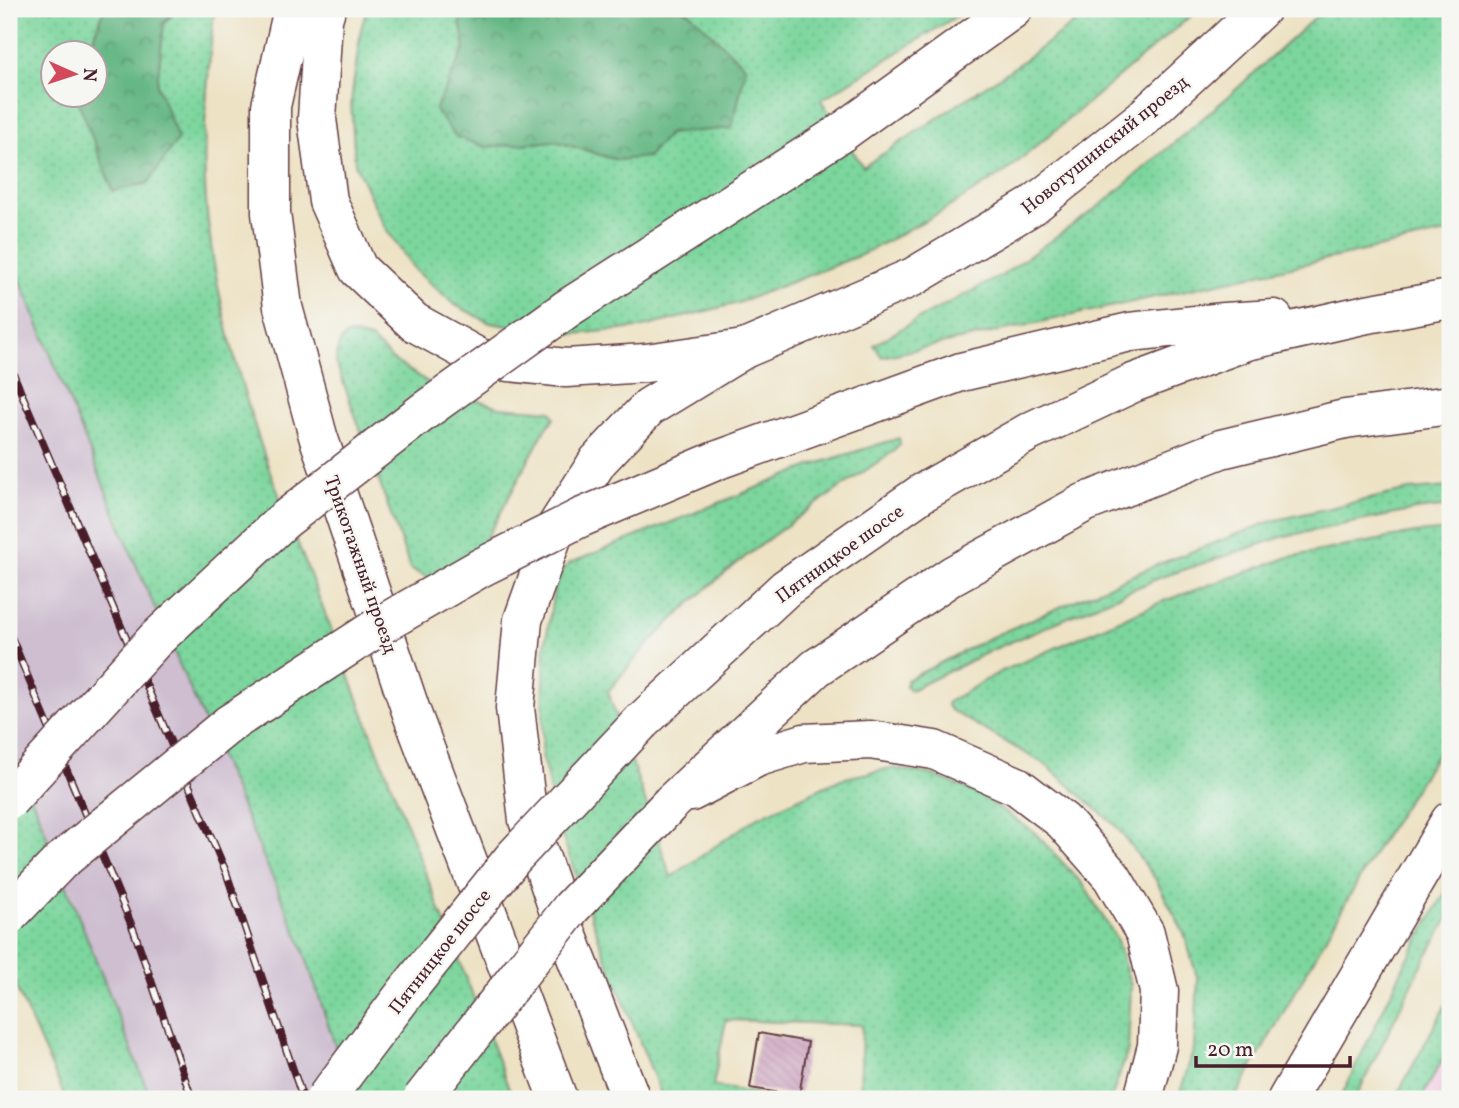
<svg xmlns="http://www.w3.org/2000/svg" width="1459" height="1108" font-family="Vollkorn,serif">
<style>
.built{fill:#f1d0e2}
.railway{fill:#cebed0}
.grass{fill:url(#grass-dots);stroke:#637a64;stroke-width:2}
.forest{fill:url(#forest-crowns);stroke:#586b58;stroke-width:2}
.building{fill:url(#building-back-hatch)}
.lines{fill:none;stroke-linecap:round;stroke-linejoin:round}
.tertiary-casing{stroke:#623c42;stroke-width:41}
.secondary-casing{stroke:#623c42;stroke-width:41}
.primary-casing{stroke:#623c42;stroke-width:41}
.tertiary{stroke:#fff;stroke-width:38}
.secondary{stroke:#fff;stroke-width:38}
.primary{stroke:#fff;stroke-width:38}
.rail-casing{stroke:#4a1f2b;stroke-width:8}
.rail{stroke:#f6f6f2;stroke-width:5;stroke-dasharray:16;stroke-linecap:butt}
.secondary-bridge-casing{stroke:#623c42;stroke-width:41;stroke-linecap:butt}
.primary-bridge-casing{stroke:#623c42;stroke-width:41;stroke-linecap:butt}
.secondary-bridge{stroke:#fff;stroke-width:38}
.primary-bridge{stroke:#fff;stroke-width:38}
.labels{text-anchor:middle;stroke-width:5;stroke-linejoin:round;paint-order:stroke}
.street-label{font-size:19px;fill:#4a1f2b;stroke:#f6f6f2}
</style>
<defs>
<pattern id="grass-dots" width="8" height="8" patternUnits="userSpaceOnUse" patternTransform="scale(1.75)"><rect width="8" height="8" fill="#7cd69d"/><path d="M2 2h.1M6 6h.1" fill="none" stroke="#6db787" stroke-width="1.8" stroke-linecap="round"/></pattern>
<pattern id="forest-crowns" width="20" height="18" patternUnits="userSpaceOnUse" patternTransform="scale(1.75)"><rect width="20" height="18" fill="#65b784"/><path d="M2 6a3 3 0 1 1 6 0M12 15a3 3 0 1 1 6 0" fill="none" stroke="#55946c"/></pattern>
<pattern id="building-back-hatch" width="6" height="6" patternUnits="userSpaceOnUse" patternTransform="scale(1.75)"><rect width="6" height="6" fill="#c695b8"/><path d="M-1 5l2 2M0 0l6 6M5-1l2 2" fill="none" stroke="#a37996"/></pattern>
</defs>
<rect width="100%" height="100%" fill="#f6f6f2"/>
<filter id="ink" filterUnits="userSpaceOnUse"><feTurbulence type="fractalNoise" baseFrequency=".0143" numOctaves="2"/><feDisplacementMap in="SourceGraphic" scale="14" xChannelSelector="R" yChannelSelector="G"/><feConvolveMatrix kernelMatrix="1 2 1 2 8 2 1 2 1" color-interpolation-filters="sRGB"/></filter>
<filter id="wash" filterUnits="userSpaceOnUse"><feTurbulence type="fractalNoise" baseFrequency=".00686" numOctaves="4" result="noise"/><feDisplacementMap in="SourceGraphic" scale="28" xChannelSelector="R" yChannelSelector="G"/><feGaussianBlur stdDeviation="1.57" result="paint"/><feColorMatrix in="noise" values="0 0 0 0 0 0 0 0 0 0 0 0 0 0 0 0 0 1.4 0 .05"/><feComposite in="paint" operator="in"/></filter>
<g filter="url(#wash)">
<rect width="100%" height="100%" fill="#ede2c4"/>
<path class="built" d="M1450 1046V1099H1421Z"/>
<path class="railway" d="M9 252 134 560 301 943 353 1099H151L9 741Z"/>
<path class="grass" d="M9 9H104L88 52H52V94L76 95 113 191 178 139 157 85 164 23 176 9H216L213 20C207 87 200 155 208 222 218 307 241 388 269 469L513 1099H353L301 943 134 560 9 252Z
M367 9H458L465 48 436 110 486 147 555 141 617 160 648 156 668 134 690 13 682 9H968L821 100 863 167 1016 66 1093 9H1199L1008 170 941 212 863 254 738 303 639 328 562 335 490 323 455 305 415 270 384 226 355 164 351 102 361 29Z
M1324 9H1450V232L882 357 874 345 916 320 1001 276 1102 204 1229 96Z
M350 334 371 339 393 360 436 387 500 407 551 411 554 418 542 435 495 523 468 568 436 581 411 570 336 362C337 349 338 340 350 334Z
M899 438 900 444 894 451C791 521 684 592 608 692L671 877 756 818 841 779 891 768 930 774 977 793 1034 832 1083 884 1116 938 1131 986 1128 1050 1111 1099H860L862 1025 726 1020 713 1086 760 1094 759 1099H663L603 950 558 825 542 755 545 646 556 577 570 563 813 465Z
M1450 487V506L1415 510 1282 537 1159 578 992 650 911 690 906 687 907 680 987 639 1156 565 1272 521 1409 490Z
M1450 530V734L1377 848 1234 1099H1178L1194 1048 1198 980 1184 933 1156 880 1117 827 1046 765 952 711 947 706 948 702 1000 672 1161 602 1289 557 1415 533Z
M9 741 151 1099H66L9 972Z
M1450 884V915L1420 968 1355 1099H1340L1406 962Z
M1450 997V1046L1421 1099H1395Z"/>
<path class="forest" d="M104 9H176L164 23 157 85 178 139 148 183 113 191 76 95 94 94V52H88Z
M458 9H682L690 13 746 67 732 128 668 134 648 157 617 160 555 141 486 147 456 137 435 110 465 48Z"/>
<g id="blocks">
<path class="building" d="M759 1033 808 1042 799 1096 750 1088Z"/>
</g>
</g>
<g filter="url(#ink)">
<use href="#blocks" fill-opacity="0" stroke="#623c42" stroke-width="2"/>
<g class="lines">
<g class="tertiary-casing">
<path id="tertiary" d="M326 9 323 19 317 119 328 201 358 269 414 322 481 359 566 368 646 363 744 349"/>
</g>
<g class="secondary-casing">
<path id="secondary" d="M293 9 271 106V213L283 307 318 436 412 714 558 1099
M841 133 1013 9
M691 792 758 757 804 743 870 740 934 750 1017 786 1063 821 1112 877 1145 933 1159 991 1157 1046 1143 1099
M631 1099 562 921 528 820 515 708 523 620 556 527 598 461 649 407 744 349 913 277 1032 206 1142 119 1261 9"/>
</g>
<g class="primary-casing">
<path id="primary" d="M718 460 961 372 1130 332 1224 322 1274 319
M641 722 786 588 922 493 1029 432 1133 383 1247 341 1367 314 1450 299
M671 803 816 668 953 575 1084 503 1221 449 1345 419 1450 405
M1287 1099 1450 821"/>
</g>
<use href="#tertiary" class="tertiary"/>
<use href="#secondary" class="secondary"/>
<use href="#primary" class="primary"/>
<g class="rail-casing">
<path id="rail" d="M9 364 226 872 303 1099
M9 632 134 931 192 1099"/>
</g>
<use href="#rail" class="rail"/>
<g class="secondary-bridge-casing">
<path id="secondary-bridge" d="M9 800 155 640 283 521 423 412 568 308 841 133"/>
</g>
<g class="primary-bridge-casing">
<path id="primary-bridge" d="M9 915 60 862 229 724 381 625 482 567 580 518 718 460
M325 1099 406 992 513 858 641 722
M422 1099 571 908 671 803"/>
</g>
<use href="#secondary-bridge" class="secondary-bridge"/>
<use href="#primary-bridge" class="primary-bridge"/>
</g>
</g>
<g class="labels">
<g class="street-label">
<text transform="translate(1104 144) rotate(-39)" y="7">Новотушинский проезд</text>
<text transform="translate(839 553) rotate(-36)" y="7">Пятницкое шоссе</text>
<text transform="translate(362 564) rotate(71)" y="7">Трикотажный проезд</text>
<text transform="translate(439 951) rotate(-52)" y="7">Пятницкое шоссе</text>
</g>
</g>
<rect width="1459" height="1108" fill="none" stroke="#f6f6f2" stroke-width="35"/>
<g transform="translate(74 74) rotate(93)"><circle r="33" fill="#f6f6f2" stroke="#b1a0a2" stroke-width="2"/>
<path d="M0-5L12 26L0 18L-12 26Z" fill="#d1495b"/>
<text y="-10" font-size="19" font-weight="bold" text-anchor="middle" fill="#4a1f2b">N</text>
</g>
<path d="M1196 1056v10h154v-10" fill="none" stroke="#4a1f2b" stroke-width="3.5"/>
<text x="1207" y="1056" font-size="21" fill="#4a1f2b" stroke="#f6f6f2" stroke-width="5" paint-order="stroke">20 m</text>
</svg>
